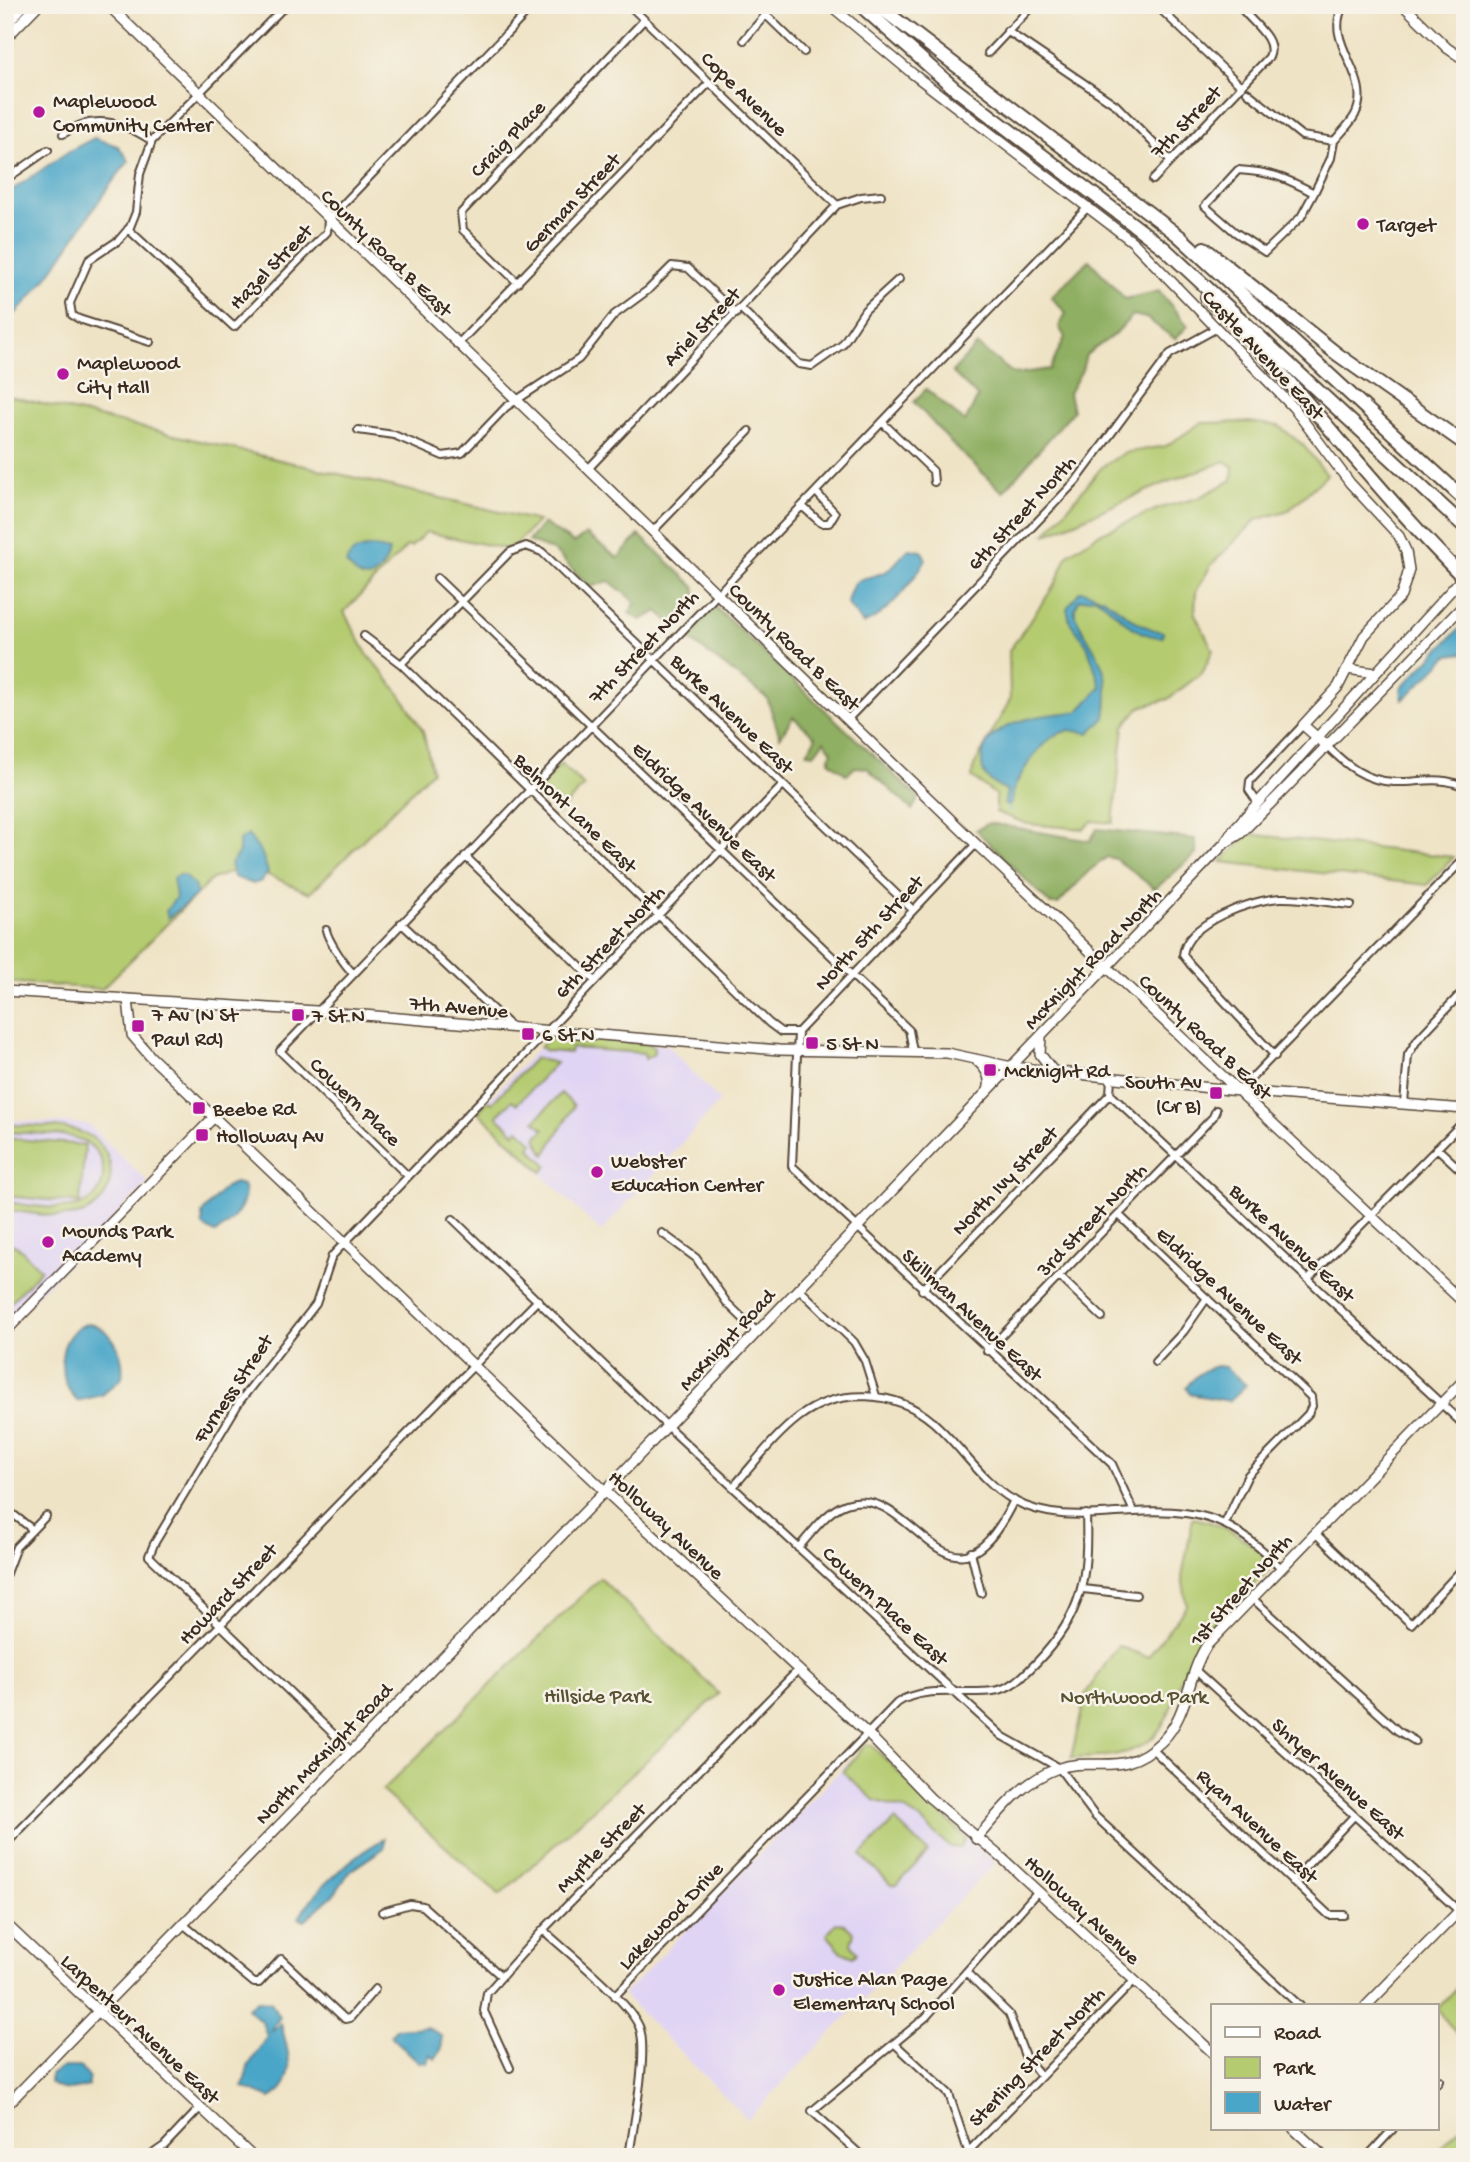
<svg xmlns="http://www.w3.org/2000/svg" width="1470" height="2162" font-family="'Gochi Hand',sans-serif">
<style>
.built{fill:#e0d4f4}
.green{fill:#b4cb70;stroke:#787a47;stroke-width:2}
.forest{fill:#8faf62;stroke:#656c40;stroke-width:2}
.water{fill:#4aa6c8;stroke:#426873;stroke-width:2}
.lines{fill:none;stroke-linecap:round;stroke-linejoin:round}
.stream{stroke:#4aa6c8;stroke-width:2}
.street-casing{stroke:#564637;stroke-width:10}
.secondary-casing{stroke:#564637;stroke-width:12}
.highway-casing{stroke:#564637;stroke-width:16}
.street{stroke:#fff;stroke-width:6}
.secondary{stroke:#fff;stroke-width:9}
.highway{stroke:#fff;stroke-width:12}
.poi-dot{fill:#b5179e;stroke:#f7f3e8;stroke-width:2.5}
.labels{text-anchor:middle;stroke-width:5;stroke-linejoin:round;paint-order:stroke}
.street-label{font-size:21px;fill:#3b2a1e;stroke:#f7f3e8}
.poi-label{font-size:21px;fill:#3b2a1e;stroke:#f7f3e8;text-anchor:start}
.park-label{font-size:21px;fill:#595232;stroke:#f7f3e8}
</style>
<rect width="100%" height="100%" fill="#f7f3e8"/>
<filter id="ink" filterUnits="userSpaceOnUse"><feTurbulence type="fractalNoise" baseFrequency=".0143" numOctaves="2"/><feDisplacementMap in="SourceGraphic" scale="14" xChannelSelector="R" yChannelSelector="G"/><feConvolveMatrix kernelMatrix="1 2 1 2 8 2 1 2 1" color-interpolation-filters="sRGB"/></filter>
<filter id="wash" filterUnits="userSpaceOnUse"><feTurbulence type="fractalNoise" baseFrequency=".00686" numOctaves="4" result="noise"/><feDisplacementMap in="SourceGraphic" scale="28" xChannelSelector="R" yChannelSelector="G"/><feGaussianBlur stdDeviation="1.57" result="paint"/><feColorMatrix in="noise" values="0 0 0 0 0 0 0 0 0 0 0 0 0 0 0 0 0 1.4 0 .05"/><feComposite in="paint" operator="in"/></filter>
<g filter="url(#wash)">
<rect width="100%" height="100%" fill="#efe3c5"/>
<path class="built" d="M549 1037 667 1045 720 1101 601 1232 477 1112Z
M5 1120 88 1124 148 1182 5 1328Z
M866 1744H870L929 1804 996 1862 748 2119 623 1995Z"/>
<path class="green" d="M5 395 538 521 511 550 426 532 411 547 407 546 344 612 367 654 401 695 423 731 432 771 310 893 247 866 212 879 102 989 5 982Z
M1249 422 1279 426 1303 445 1327 475 1289 510 1256 520 1211 565 1196 592 1195 614 1213 650 1203 672 1168 699 1140 707 1124 726 1113 823 1092 821 1084 829 1027 824 996 812V795L972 777 974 766 1010 700 1009 651 1056 583 1068 554 1097 535 1160 508 1198 498 1232 480 1233 467 1226 461 1165 483 1045 535 1102 467 1124 453 1166 446 1201 423Z
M561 764 584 786 558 813 535 791Z
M1249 834 1454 857 1427 885 1221 862Z
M551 1036 650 1044 654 1048V1054L645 1059 644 1053 571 1048 570 1053 546 1051 540 1047Z
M535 1058 556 1063 517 1104 512 1100 497 1116 515 1133 519 1129 533 1143 530 1148 548 1166 542 1172 478 1112 488 1101 492 1103Z
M561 1093 574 1106 545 1155 536 1138 544 1129 535 1121Z
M5 1124C30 1127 63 1124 86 1134 121 1150 118 1203 81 1214 59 1220 28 1212 5 1210V1202C35 1205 103 1223 103 1173 104 1160 96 1148 85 1142 64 1131 29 1134 5 1132Z
M5 1138 85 1145 80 1203 5 1196Z
M5 1241 18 1247 41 1270 5 1308Z
M1193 1518C1226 1524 1250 1541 1275 1564 1252 1587 1221 1611 1203 1637 1156 1708 1187 1759 1071 1758L1086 1693 1118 1646 1148 1657 1187 1605 1182 1577Z
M600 1578 719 1694 500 1895 382 1791Z
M870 1744 966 1838 960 1848 950 1847 918 1818 904 1809 874 1800 843 1772 865 1745Z
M895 1820 928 1852 896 1885H891L861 1855Z
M836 1923 844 1924 854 1933 851 1943 857 1953 853 1957 842 1952 827 1935Z
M1465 1979V2045L1437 2009Z
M1465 2122V2157H1433Z"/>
<path class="forest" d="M1089 260 1125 299 1159 291 1188 326 1175 339 1146 318 1133 315 1115 334 1086 355 1082 370 1069 393 1073 411 1003 492 953 445 914 402 926 389 965 422 978 397 952 372 977 345 1014 374 1050 369 1065 337 1059 327 1066 313 1051 297Z
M543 523 574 543 586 534 618 558 639 535 695 587 697 600 675 627 658 611 641 620 629 613 636 602 609 581 590 587 554 551 528 541Z
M715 607 919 798 912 810 867 768 855 767 847 775 829 761 832 751 824 741 814 754 807 753 816 737 793 717 780 737 767 698 686 637Z
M989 823 1090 841 1097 829 1195 839 1197 853 1155 889 1116 859 1107 857 1089 871 1058 904H1050L976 830Z"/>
<path class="water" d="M94 138 118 146 129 161C85 212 57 278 5 323V195L69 151Z
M372 547 389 551C387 563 373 586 358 575 355 573 350 567 346 564 350 550 360 549 372 547Z
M909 549 922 551 926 560C910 584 890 613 863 624L847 603C854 572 862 582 885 572 893 569 901 555 909 549Z
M1080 591C1114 595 1126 625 1163 632V637C1134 637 1118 613 1096 597L1079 600 1075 608V616C1097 658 1113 667 1105 718L1089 733C1083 732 1074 730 1067 731 1044 735 1025 767 1015 786 1011 793 1014 799 1009 806L1004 804 1007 791C992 783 981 778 982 760 984 719 1048 714 1078 712L1101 687 1087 645 1070 622 1067 608Z
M1465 623V653L1449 655 1403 700 1401 688Z
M248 835 262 854 268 872 262 881 253 884 234 877 230 865 239 852V841Z
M178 875H183L194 885 197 895 168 918 166 911 176 897 173 878Z
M235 1183 243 1185C251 1202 229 1226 215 1233L203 1226 202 1213 225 1187Z
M89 1323C114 1330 125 1354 122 1378L102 1395 77 1401C56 1379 54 1333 89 1323Z
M1217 1366 1225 1367 1246 1385 1229 1401 1190 1394 1186 1387C1196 1376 1202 1369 1217 1366Z
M384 1839V1848L350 1871 336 1892 305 1920 299 1918C315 1888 354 1855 384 1839Z
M257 2001 271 2002 280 2017 270 2032 281 2024C288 2051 300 2082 270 2098L243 2087 248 2067 267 2036 262 2022 247 2008Z
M427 2027 441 2035 442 2048 435 2059 430 2054 427 2063 419 2062 390 2035 396 2029Z
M64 2067H80L89 2079V2086C75 2090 61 2093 49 2082L52 2074Z"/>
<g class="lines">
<path class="stream" d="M1009 806V811"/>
</g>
</g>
<g filter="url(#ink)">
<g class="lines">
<g class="street-casing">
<path id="street" d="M629 5 837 205
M1156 5 1242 87
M766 15 804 52
M1007 31 1116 105 1171 161
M744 40 774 5
M988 53 1033 5
M1247 92 1302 136 1334 141
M63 134C93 113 124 122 152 141
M1334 141C1341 133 1350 124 1355 115 1375 76 1321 43 1344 5
M1238 170C1271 172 1284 177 1314 193L1301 217 1265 252 1235 232 1205 206Z
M5 180 48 150
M1153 180 1269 57C1278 38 1249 21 1239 5
M1314 193 1331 158 1334 141
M837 205 861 197 881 195
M128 229 234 327 327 232 328 220 534 5
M518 283 463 230 461 213 644 20
M741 309 799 364 812 366 842 345 865 310 899 279
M150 342 79 319 72 315 70 303 89 260 119 240 130 227 136 212 140 174 152 141 286 5
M457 345 709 83
M882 422 933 471 934 482
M358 430 394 435 443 456 462 453 506 407 579 359 614 315 648 290 672 266 688 268 736 314
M588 469 837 205
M802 506 821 523H829L835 513 816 492
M652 532 749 431
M437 578 909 1030 913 1051
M364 636 401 664 769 1023 781 1032H798
M401 664 510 552 526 546 542 552 913 910
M847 720 1076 481 1170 354 1217 328
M1327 746C1346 765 1365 781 1394 782 1419 783 1440 775 1465 787
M1258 803 1249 790 1250 781 1303 725
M976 844 798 1032 792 1166 1112 1464 1134 1512C1200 1508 1233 1519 1280 1567
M465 856 595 981
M401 923 510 1026
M326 930C328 940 345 966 353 973
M1275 1056 1190 964 1183 955C1186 922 1252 900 1280 898 1303 897 1329 903 1351 905
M1111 1078 1110 1094 1465 1426
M1239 1091 1465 858
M1404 1103 1408 1055 1418 1039 1465 989
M1437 1148 1465 1174
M408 1176 280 1051 1089 206
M1120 1216 1311 1397 1312 1406 1308 1414 1248 1475 1225 1523
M453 1219 667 1426 1002 1736 1059 1768 1095 1816 1300 2006
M662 1233 696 1258 727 1303 757 1332
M1059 1276 1102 1317
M1308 1279 1465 1120
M798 1288 854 1342 865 1361 876 1396
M922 1290 1110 1094
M987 1351 1213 1117 1216 1110
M1155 1362 1184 1331 1207 1298
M733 1487C754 1464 774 1436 799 1417 838 1387 896 1390 933 1422 961 1446 980 1480 1013 1500 1050 1521 1094 1514 1134 1512
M5 1508 32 1529
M1315 1533 1411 1624 1465 1566
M798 1548C812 1533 826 1511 846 1504 914 1480 949 1634 1014 1500
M971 1552 981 1593
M5 1576 16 1547 46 1516
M1083 1589 1136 1595
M1252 1598 1398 1731 1415 1741
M1195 1670 1459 1911
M1152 1749 1329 1915H1344
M350 1750 149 1556 154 1544 240 1401 316 1304 332 1256 783 785
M5 1845 538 1300
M1292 1881 1354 1816
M382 1912 410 1904 423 1906 501 1976
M183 1924 254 1983H259L281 1959 345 2019 350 2018 375 1989
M543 1930C566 1951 632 2003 640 2029 648 2056 633 2126 629 2157
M967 1973 1009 2014 1025 2056 1041 2076
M615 1996 897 1703C923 1685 963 1695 993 1691 1012 1689 1024 1675 1037 1662 1083 1614 1088 1578 1086 1514
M896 2045 949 2094 968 2151
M510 2068 484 2011 487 1993 543 1930 798 1670
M1437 2083 1439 2080
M148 2157 164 2146 200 2108
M863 2157 812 2111 926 2017 1038 1891
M963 2157 1134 1981
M1367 2157 1393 2129"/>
</g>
<g class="secondary-casing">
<path id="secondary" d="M108 5 976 844 1465 1304
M830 5 913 74 1133 242 1293 407 1350 483 1399 536 1406 551 1409 570 1401 596 1364 636 1338 687 1303 725 1327 746
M1403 5 1447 48 1465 60
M5 26 24 5
M5 39 38 5
M1347 669 1375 673
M1227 842 1240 834 1279 795 1465 604
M5 991 316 1011 779 1050 947 1053 1012 1067 1239 1091 1465 1109
M128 1000 132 1035 150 1056 605 1491 869 1735 930 1798 1002 1858 1213 2053
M1041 1037 1040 1054 1054 1072
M975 1059C986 1068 992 1077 988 1091
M5 1332 214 1117
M976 1839C1000 1812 1021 1782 1056 1769 1094 1755 1122 1780 1162 1741 1189 1714 1187 1675 1207 1645L1465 1379
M5 1923 253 2157
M1366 2006 1465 1905
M5 2107 605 1491 1225 843 1234 829 1465 575
M1294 2129 1324 2157"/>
</g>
<g class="highway-casing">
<path id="highway" d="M860 5 954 88 1164 248 1465 527
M877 5 1179 236 1465 500
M1204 248 1337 354 1465 444
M1207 297C1300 384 1373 488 1463 577"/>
</g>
<use href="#street" class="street"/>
<use href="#secondary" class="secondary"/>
<use href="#highway" class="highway"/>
</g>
</g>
<g class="poi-dot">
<circle cx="39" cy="112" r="7"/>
<circle cx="1363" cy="224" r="7"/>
<circle cx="63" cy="374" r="7"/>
<rect x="291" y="1008" width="14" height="14" rx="3.5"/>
<rect x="131" y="1019" width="14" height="14" rx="3.5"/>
<rect x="521" y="1027" width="14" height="14" rx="3.5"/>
<rect x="805" y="1036" width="14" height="14" rx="3.5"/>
<rect x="983" y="1063" width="14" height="14" rx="3.5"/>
<rect x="1209" y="1086" width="14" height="14" rx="3.5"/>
<rect x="192" y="1101" width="14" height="14" rx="3.5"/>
<rect x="195" y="1128" width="14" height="14" rx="3.5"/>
<circle cx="597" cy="1172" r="7"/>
<circle cx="48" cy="1242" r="7"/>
<circle cx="779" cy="1990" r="7"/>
</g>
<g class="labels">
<g class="street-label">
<text transform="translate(745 93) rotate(44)" y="7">Cope Avenue</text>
<text transform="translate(1185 121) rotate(-46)" y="7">7th Street</text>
<text transform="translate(507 138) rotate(-46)" y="7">Craig Place</text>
<text transform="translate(571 202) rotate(-46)" y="7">German Street</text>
<text transform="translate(387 252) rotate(44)" y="7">County Road B East</text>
<text transform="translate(270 266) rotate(-46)" y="7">Hazel Street</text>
<text transform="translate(701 326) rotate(-46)" y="7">Ariel Street</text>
<text transform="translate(1264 354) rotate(47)" y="7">Castle Avenue East</text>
<text transform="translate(1021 512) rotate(-47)" y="7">6th Street North</text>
<text transform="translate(643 646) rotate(-46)" y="7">7th Street North</text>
<text transform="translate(795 646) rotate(44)" y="7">County Road B East</text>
<text transform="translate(733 713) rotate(44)" y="7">Burke Avenue East</text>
<text transform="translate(705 811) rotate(44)" y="7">Eldridge Avenue East</text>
<text transform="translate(576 812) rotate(44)" y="7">Belmont Lane East</text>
<text transform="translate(868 932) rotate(-47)" y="7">North 5th Street</text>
<text transform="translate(609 941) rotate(-46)" y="7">6th Street North</text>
<text transform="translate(1092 958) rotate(-46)" y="7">McKnight Road North</text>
<text transform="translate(459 1006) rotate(5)" y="7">7th Avenue</text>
<text transform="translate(1206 1036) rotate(43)" y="7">County Road B East</text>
<text transform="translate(356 1101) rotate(44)" y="7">Cowern Place</text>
<text transform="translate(1004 1180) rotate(-46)" y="7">North Ivy Street</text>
<text transform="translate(1091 1219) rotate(-46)" y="7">3rd Street North</text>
<text transform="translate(1293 1242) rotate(43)" y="7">Burke Avenue East</text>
<text transform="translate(1230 1295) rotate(43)" y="7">Eldridge Avenue East</text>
<text transform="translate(973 1314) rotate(43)" y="7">Skillman Avenue East</text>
<text transform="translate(726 1339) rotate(-47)" y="7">McKnight Road</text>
<text transform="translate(232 1388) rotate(-56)" y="7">Furness Street</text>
<text transform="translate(667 1524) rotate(43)" y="7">Holloway Avenue</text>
<text transform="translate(1240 1589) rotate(-48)" y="7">1st Street North</text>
<text transform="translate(227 1593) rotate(-46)" y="7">Howard Street</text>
<text transform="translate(886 1605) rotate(43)" y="7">Cowern Place East</text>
<text transform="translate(323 1753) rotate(-46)" y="7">North McKnight Road</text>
<text transform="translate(1339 1778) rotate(42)" y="7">Shryer Avenue East</text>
<text transform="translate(1258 1825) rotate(43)" y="7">Ryan Avenue East</text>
<text transform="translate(600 1847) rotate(-45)" y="7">Myrtle Street</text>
<text transform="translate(1083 1909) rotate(43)" y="7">Holloway Avenue</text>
<text transform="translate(670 1915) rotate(-46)" y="7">Lakewood Drive</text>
<text transform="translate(141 2028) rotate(43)" y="7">Larpenteur Avenue East</text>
<text transform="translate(1036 2056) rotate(-46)" y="7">Sterling Street North</text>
</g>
<g class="poi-label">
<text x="53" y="107">Maplewood<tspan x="53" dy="24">Community Center</tspan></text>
<text x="1377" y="231">Target</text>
<text x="77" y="369">Maplewood<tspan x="77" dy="24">City Hall</tspan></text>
<text x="152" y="1021">7 Av (N St<tspan x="152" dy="24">Paul Rd)</tspan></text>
<text x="312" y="1022">7 St N</text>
<text x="542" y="1041">6 St N</text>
<text x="826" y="1050">5 St N</text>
<text x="1004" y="1077">Mcknight Rd</text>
<text x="1202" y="1088" text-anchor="end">South Av<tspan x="1202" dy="24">(Cr B)</tspan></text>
<text x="213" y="1115">Beebe Rd</text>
<text x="216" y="1142">Holloway Av</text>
<text x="611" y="1167">Webster<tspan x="611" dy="24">Education Center</tspan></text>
<text x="62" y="1237">Mounds Park<tspan x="62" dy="24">Academy</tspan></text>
<text x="793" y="1985">Justice Alan Page<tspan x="793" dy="24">Elementary School</tspan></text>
</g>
<g class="park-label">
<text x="597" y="1702">Hillside Park</text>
<text x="1134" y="1703">Northwood Park</text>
</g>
</g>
<rect width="1470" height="2162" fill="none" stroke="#f7f3e8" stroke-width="28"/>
<rect x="1211" y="2004" width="228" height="126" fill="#f7f3e8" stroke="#aca397" stroke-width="2"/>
<rect x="1225" y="2027" width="35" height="10" fill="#ffffff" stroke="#aca397" stroke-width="2"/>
<text x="1274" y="2039" font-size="21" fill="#3b2a1e">Road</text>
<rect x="1225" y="2057" width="35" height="21" fill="#b4cb70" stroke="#aca397" stroke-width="2"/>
<text x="1274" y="2074" font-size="21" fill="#3b2a1e">Park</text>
<rect x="1225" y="2092" width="35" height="21" fill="#4aa6c8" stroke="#aca397" stroke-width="2"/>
<text x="1274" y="2110" font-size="21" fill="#3b2a1e">Water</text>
</svg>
